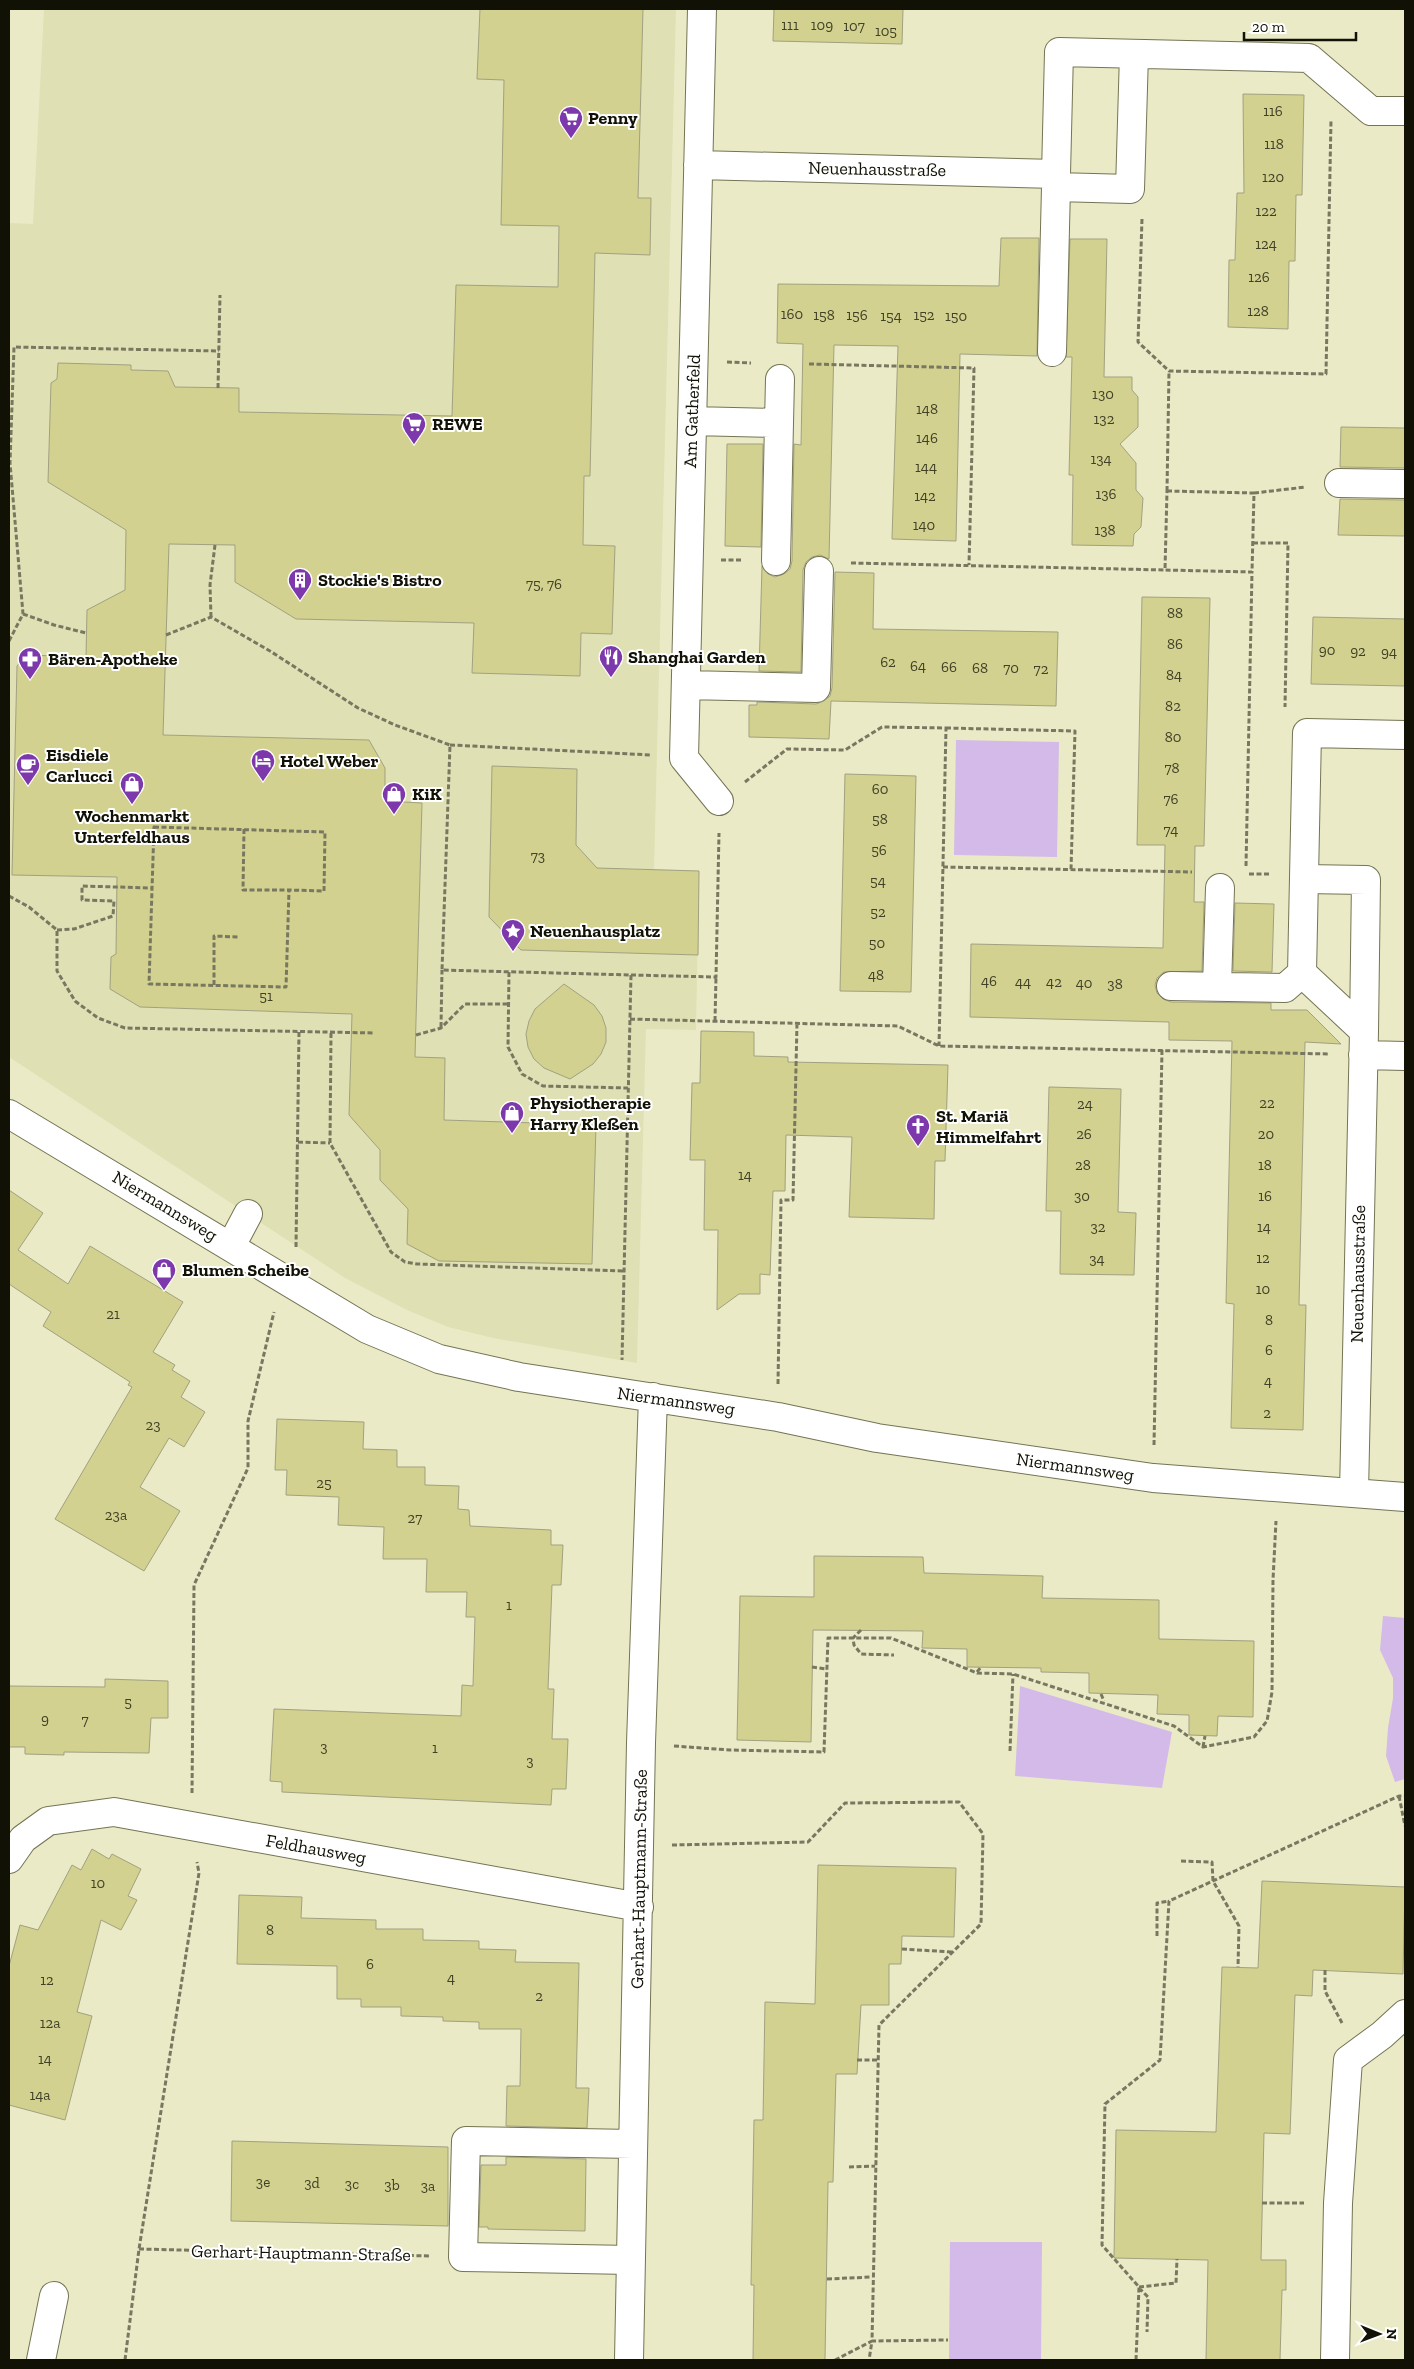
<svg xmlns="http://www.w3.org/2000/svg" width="1414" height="2369" font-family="'Zilla Slab',serif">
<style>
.built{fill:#e0e0b5}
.green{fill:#d3bae9}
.building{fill:#d2d18f;stroke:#a1a180}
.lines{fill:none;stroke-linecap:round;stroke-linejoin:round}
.minor-casing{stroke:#747454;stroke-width:30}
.path{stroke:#787861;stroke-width:3;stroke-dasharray:5 2.5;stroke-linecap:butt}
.minor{stroke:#fff;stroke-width:28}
.labels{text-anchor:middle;stroke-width:4;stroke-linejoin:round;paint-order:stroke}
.number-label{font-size:15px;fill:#414128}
.poi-label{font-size:18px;font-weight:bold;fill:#111106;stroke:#fff;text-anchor:start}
.street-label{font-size:18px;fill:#111106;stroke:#fff}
</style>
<rect width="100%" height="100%" fill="#eaeac7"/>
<path class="built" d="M44 9H676L654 869 699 871 696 1030 646 1029 637 1363 493 1338 448 1327 407 1310 345 1278 9 1057V223L33 224Z"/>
<path class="green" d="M956 740 1059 742 1057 857 954 855Z
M1383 1616 1405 1618V1779L1395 1782 1386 1756 1388 1728 1393 1698V1678L1380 1650Z
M1020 1686 1172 1732 1162 1788 1015 1776Z
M950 2242H1042L1041 2360H949Z"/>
<path class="building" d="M480 9H643L638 198H651L650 255 595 253 590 476H584L583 545 615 546 612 634 581 633 580 676 472 673 474 623 296 619 235 582V545L169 544 163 735 369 740 385 768V801L422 803 415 1057 445 1058 444 1120 596 1125 592 1264 439 1261 407 1244 408 1209 380 1180V1150L349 1115 352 1014 140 1007 110 989 111 957 116 954 117 877 12 875 17 666 26 655 86 657 87 610 125 590 126 530 48 482 51 383 57 379 58 363 131 365V370L168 371 175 387 239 388V412L452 416 456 285 558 287 559 226 501 225 504 80 477 79Z
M774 9H903L902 44 773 41Z
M1243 94 1304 95 1302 195H1296L1295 261H1289L1288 329 1228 327 1229 260H1235L1237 193H1244Z
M1001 238H1039L1037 356 960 354 956 541 892 539 898 346 834 345 829 559 820 555 812 557 806 562 803 570 801 672 759 671 762 566 768 574 775 577 784 574 790 569 792 561 794 444 801 445 803 344 777 343 778 284 999 286Z
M1070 239H1107L1104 377H1132V390L1138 397V427L1120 444 1136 463V490L1143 498 1141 527 1134 534 1133 546 1072 545 1073 475H1069L1072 357H1066Z
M1341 427 1405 428V468L1340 467Z
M727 444H763L761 547 725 546Z
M1340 499 1405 500V536L1338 535Z
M835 572 874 573 873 629 1058 632 1056 706 831 701 829 739 749 737V705H757V702L816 704 824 701 830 696 832 688Z
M1142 597 1210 598 1204 846H1195L1194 902H1204L1202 971 1164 972 1157 978 1155 985 1157 993 1163 999 1171 1002 1271 1003V1010H1307L1341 1044 1305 1042 1299 1305H1306L1303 1430 1231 1428 1234 1304 1226 1303 1232 1041 1169 1040V1022L970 1017 971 944 1163 948 1165 845H1137Z
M1313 617 1405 619V686L1311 684Z
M492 766 577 769 576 845 597 868 699 871 698 955 521 950 489 917Z
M845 774 916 776 911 992 840 991Z
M1235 903 1274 904 1272 972 1233 971Z
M564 984 594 1005 602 1016 606 1028V1042L601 1054 593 1064 570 1079 544 1068 534 1059 528 1047 526 1034 529 1021 535 1009Z
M701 1031 754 1032V1056L788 1057V1062L948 1065 945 1161H935L934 1219 849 1217 852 1137 786 1135 785 1191H773L770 1275 760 1274V1294H739L717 1310 718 1230H704L705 1160H690L692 1083H700Z
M1049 1087 1121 1089 1118 1212 1136 1213 1134 1275 1060 1274 1061 1211H1046Z
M9 1190 43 1213 18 1250 68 1284 90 1246 183 1302 153 1352 175 1365 172 1370 190 1381 181 1397 205 1412 184 1447 169 1438 140 1487 180 1511 144 1571 55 1519 132 1387 128 1385 130 1382 43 1326 51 1312 9 1284Z
M277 1419 364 1422 363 1449 397 1450V1467H425V1485L459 1486 458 1509 469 1510 470 1526 551 1530V1545H563L561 1585H552L548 1689H554L552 1739H568L566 1789H552L551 1805 282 1792V1782L270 1781 274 1709 461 1716 462 1685 473 1686 475 1617H466L467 1592H426L427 1559H383L384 1527 338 1525 339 1497 286 1495 287 1470H275Z
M814 1556 923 1557 924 1573 1043 1576 1042 1598 1159 1600V1639L1254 1641 1253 1717 1218 1716 1217 1736 1189 1735V1715L1157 1714 1158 1695 1089 1693V1673L1041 1672V1668L967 1667V1649L922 1648 923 1631 813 1630 811 1742 737 1740 740 1596 814 1597Z
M105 1679 168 1681V1718H151L149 1753 64 1752V1755L25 1754V1747H9V1686L105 1687Z
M92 1849 109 1859 112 1854 141 1869 128 1896 137 1900 121 1930 101 1920 77 2012 92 2016 65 2120 9 2105V1966L20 1925 38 1930 72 1865 81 1870Z
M818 1865 956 1868 954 1937 902 1936 901 1964H889V2005H861L857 2074H836L833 2182H828L825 2360H753L754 2285H751L754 2120H763L765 2002 815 2004Z
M1262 1881 1405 1887 1403 1974 1313 1970 1312 1996 1295 1995 1290 2134 1264 2133 1261 2260H1286V2290H1282L1280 2360H1206L1208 2260 1114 2258 1116 2130 1216 2132 1222 1967 1258 1968Z
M239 1895 302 1897 301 1918 376 1920V1929H423V1940L479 1941V1949L516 1950 515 1962 579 1963 576 2088H589L587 2128 506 2126 507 2086H520L521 2029H479V2022L443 2021V2017L401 2016V2007H361V1999H337V1966L237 1964Z
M232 2141 448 2147V2226L231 2221Z
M506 2157 586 2159 585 2231 488 2229V2227H479L481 2165H506Z"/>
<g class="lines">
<g class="minor-casing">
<path id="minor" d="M702 9 684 758 719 801
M698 165 1056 174 1059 52 1309 58 1371 111H1405
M1056 174V187L1130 189 1134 54
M1052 352 1056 187
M692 421 779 423 776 561
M779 423 780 379
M1339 483 1405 484
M686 685 816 688 819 571
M1304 879 1366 880 1364 1031
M1171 986 1285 988 1302 973
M1217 987 1220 888
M1363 1055 1405 1056
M9 1114 367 1329 439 1359 519 1377 778 1417 877 1438 1153 1478 1405 1497
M231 1246 248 1214
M1354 1493 1364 1031 1302 973 1307 733 1405 735
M9 1859 23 1839 48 1821 114 1812 639 1907
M631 2260 463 2257 466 2141 633 2144
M41 2360 54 2296
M629 2360 641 1743 653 1397
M1335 2360 1338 2203 1348 2060 1382 2035 1405 2014"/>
</g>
<path class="path" d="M1142 219 1138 342 1169 371 1326 374 1331 120
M727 362 751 363
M809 364 974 368 969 565
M218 388 220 295
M1167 491 1254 493 1252 572 1165 570Z
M1167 491 1169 371
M1254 493 1306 487
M1253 543H1288L1285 707
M721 560H743
M851 563 1165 570
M23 614 54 625 86 633
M211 617 210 585 215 545
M166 635 211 617 270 651 358 708 395 725 450 745 442 970 631 975 622 1360
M9 641 23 614 10 463 14 347 219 351
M946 728 1075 731 1071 870
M450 745 652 755
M745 782 787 749 845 750 882 727 946 728 939 1046
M154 827 325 832 324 891 289 890 286 987 149 984Z
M244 829 243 890H289
M1246 866 1252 572
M943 867 1192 872
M1249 874H1270
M9 896 29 907 57 930V971L75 1001 98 1018 125 1028 374 1033
M57 930 74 929 113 916 114 901 82 900V886L151 888
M509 972 508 1047 522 1074 543 1086 628 1088
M631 975 716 977 719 833
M214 985V936L239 937
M630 1019 898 1026 939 1046 1330 1054
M715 1021 716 977
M441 1027 442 970
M331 1033 330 1143 391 1252 405 1262 417 1264 624 1271
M416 1035 441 1028 465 1004H508
M298 1142 330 1143
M296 1247 299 1032
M778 1384 781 1200H793L797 1023
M1154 1445 1162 1050
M861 1630 853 1638 854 1645 861 1654 894 1655
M812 1667 827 1669
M977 1672 981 1667
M1101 1694 1104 1701
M674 1746 730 1750 824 1752 828 1638H891L977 1673 1013 1674 1174 1726 1203 1747 1254 1737 1267 1721 1272 1692 1273 1580 1276 1521
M1203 1747 1205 1736
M1010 1751 1013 1674
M192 1793 194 1585 248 1468V1421L274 1312
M1399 1796 1405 1826
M672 1845 808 1842 845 1803 959 1802 983 1834 981 1924 879 2025 872 2341 948 2340
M1181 1861 1212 1862 1213 1881 1239 1926 1238 1967
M1157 1936V1903L1169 1901
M902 1949 952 1952
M1325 1970V1991L1342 2023
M857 2060H877
M849 2167 875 2166
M1262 2203H1304
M139 2249 431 2256
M827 2279 871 2277
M1139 2287 1176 2283 1177 2259
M1139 2288 1148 2297 1147 2332
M125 2360 139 2249 199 1873 197 1862
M835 2360 872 2341 869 2360
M1136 2360 1139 2287 1102 2245 1105 2104 1160 2060 1169 1901 1399 1796H1405"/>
<use href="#minor" class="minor"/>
</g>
<defs>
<g id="supermarket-pin" transform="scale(1.25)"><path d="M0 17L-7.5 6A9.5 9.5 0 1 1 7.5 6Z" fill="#7d39ac" stroke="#fff"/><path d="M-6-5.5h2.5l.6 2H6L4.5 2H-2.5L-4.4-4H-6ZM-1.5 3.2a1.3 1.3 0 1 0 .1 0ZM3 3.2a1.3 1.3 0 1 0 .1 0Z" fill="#fff"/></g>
<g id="building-pin" transform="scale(1.25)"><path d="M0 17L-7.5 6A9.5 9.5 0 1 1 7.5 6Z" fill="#7d39ac" stroke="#fff"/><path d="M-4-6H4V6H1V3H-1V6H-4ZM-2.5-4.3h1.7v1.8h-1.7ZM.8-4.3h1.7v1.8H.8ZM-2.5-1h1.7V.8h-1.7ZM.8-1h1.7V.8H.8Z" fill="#fff"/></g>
<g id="restaurant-pin" transform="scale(1.25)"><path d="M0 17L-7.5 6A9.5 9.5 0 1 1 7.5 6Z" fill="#7d39ac" stroke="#fff"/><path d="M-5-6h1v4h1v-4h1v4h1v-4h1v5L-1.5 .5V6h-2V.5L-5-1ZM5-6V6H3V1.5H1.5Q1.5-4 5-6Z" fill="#fff"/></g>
<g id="pharmacy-pin" transform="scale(1.25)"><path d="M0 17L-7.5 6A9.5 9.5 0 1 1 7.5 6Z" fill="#7d39ac" stroke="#fff"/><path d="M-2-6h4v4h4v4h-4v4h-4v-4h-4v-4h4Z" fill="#fff"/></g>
<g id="hotel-pin" transform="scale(1.25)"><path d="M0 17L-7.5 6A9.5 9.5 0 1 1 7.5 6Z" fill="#7d39ac" stroke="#fff"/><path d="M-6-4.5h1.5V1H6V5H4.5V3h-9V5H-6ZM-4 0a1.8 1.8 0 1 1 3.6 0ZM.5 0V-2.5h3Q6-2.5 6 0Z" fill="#fff"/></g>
<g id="cafe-pin" transform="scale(1.25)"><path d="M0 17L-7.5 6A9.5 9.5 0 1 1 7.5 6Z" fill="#7d39ac" stroke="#fff"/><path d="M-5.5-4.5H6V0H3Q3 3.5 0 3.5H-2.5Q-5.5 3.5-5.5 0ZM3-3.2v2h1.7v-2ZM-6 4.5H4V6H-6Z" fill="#fff"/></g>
<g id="shop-pin" transform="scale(1.25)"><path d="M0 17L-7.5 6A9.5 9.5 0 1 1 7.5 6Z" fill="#7d39ac" stroke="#fff"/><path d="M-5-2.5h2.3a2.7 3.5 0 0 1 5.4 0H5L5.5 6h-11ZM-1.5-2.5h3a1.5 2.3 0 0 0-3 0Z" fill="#fff"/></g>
<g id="sight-pin" transform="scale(1.25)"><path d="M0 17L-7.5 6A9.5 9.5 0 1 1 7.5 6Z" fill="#7d39ac" stroke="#fff"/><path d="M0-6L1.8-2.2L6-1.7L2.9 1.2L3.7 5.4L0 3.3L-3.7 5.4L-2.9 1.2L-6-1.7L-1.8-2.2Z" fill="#fff"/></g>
<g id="church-pin" transform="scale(1.25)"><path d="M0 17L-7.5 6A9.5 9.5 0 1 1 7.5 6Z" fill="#7d39ac" stroke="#fff"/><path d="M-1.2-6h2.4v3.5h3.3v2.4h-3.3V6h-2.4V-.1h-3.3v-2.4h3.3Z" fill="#fff"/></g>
</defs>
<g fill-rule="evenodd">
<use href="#supermarket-pin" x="571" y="118"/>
<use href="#supermarket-pin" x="414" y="424"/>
<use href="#building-pin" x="300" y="580"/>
<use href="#restaurant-pin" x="611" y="657"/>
<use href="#pharmacy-pin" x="30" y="659"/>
<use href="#hotel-pin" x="263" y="761"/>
<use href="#cafe-pin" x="28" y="765"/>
<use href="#shop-pin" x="132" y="784"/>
<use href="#shop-pin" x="394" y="794"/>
<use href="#sight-pin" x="513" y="931"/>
<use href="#shop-pin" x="512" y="1113"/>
<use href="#church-pin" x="918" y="1126"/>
<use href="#shop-pin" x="164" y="1270"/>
</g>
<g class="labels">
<g class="number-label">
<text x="790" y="30">111</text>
<text x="822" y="30">109</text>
<text x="854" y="31">107</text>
<text x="886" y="36">105</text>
<text x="1273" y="116">116</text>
<text x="1274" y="149">118</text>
<text x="1273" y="182">120</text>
<text x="1266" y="216">122</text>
<text x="1266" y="249">124</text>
<text x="1259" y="282">126</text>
<text x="1258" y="316">128</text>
<text x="792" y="319">160</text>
<text x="824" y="320">158</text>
<text x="857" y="320">156</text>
<text x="924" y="320">152</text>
<text x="891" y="321">154</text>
<text x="956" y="321">150</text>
<text x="1103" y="399">130</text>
<text x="927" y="414">148</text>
<text x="1104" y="424">132</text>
<text x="927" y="443">146</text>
<text x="1101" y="464">134</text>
<text x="926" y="472">144</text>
<text x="1106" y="499">136</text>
<text x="925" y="501">142</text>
<text x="924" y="530">140</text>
<text x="1105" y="535">138</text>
<text x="544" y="589">75, 76</text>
<text x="1175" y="618">88</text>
<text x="1175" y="649">86</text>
<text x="1327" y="655">90</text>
<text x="1358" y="656">92</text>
<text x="1389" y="657">94</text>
<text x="888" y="667">62</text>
<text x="918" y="671">64</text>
<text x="949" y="672">66</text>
<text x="980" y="673">68</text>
<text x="1011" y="673">70</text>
<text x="1041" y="674">72</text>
<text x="1174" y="680">84</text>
<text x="1173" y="711">82</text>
<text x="1173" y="742">80</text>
<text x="1172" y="773">78</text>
<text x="880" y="794">60</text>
<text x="1171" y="804">76</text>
<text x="880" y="824">58</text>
<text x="1171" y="835">74</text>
<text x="879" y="855">56</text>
<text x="538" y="861">73</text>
<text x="878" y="886">54</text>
<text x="878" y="917">52</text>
<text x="877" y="948">50</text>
<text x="876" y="980">48</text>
<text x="989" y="986">46</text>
<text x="1023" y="987">44</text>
<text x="1054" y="987">42</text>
<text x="1084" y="988">40</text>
<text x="1115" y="989">38</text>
<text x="266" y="1001">51</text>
<text x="1267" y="1108">22</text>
<text x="1085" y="1109">24</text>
<text x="1084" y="1139">26</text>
<text x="1266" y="1139">20</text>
<text x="1083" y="1170">28</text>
<text x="1265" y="1170">18</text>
<text x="745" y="1180">14</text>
<text x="1082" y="1201">30</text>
<text x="1265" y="1201">16</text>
<text x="1098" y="1232">32</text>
<text x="1264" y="1232">14</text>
<text x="1263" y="1263">12</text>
<text x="1097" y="1264">34</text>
<text x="1263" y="1294">10</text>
<text x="113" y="1319">21</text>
<text x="1269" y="1325">8</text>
<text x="1269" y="1355">6</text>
<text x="1268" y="1386">4</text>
<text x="1267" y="1418">2</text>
<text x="153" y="1430">23</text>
<text x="324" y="1488">25</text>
<text x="116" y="1520">23a</text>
<text x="415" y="1523">27</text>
<text x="509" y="1610">1</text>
<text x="128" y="1707">5</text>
<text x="45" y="1724">9</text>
<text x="85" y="1725">7</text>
<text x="324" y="1752">3</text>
<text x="435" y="1753">1</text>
<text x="530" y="1766">3</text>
<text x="98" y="1888">10</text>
<text x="270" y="1935">8</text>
<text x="370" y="1969">6</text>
<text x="451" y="1983">4</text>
<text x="47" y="1985">12</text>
<text x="539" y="2001">2</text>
<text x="50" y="2028">12a</text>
<text x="45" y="2064">14</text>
<text x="40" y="2100">14a</text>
<text x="263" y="2187">3e</text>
<text x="312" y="2188">3d</text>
<text x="352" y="2189">3c</text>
<text x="392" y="2190">3b</text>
<text x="428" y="2191">3a</text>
</g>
<g class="poi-label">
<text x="588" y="124">Penny</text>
<text x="432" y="430">REWE</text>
<text x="318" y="586">Stockie's Bistro</text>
<text x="628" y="663">Shanghai Garden</text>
<text x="48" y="665">Bären-Apotheke</text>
<text x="46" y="761">Eisdiele<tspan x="46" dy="21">Carlucci</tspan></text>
<text x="280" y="767">Hotel Weber</text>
<text x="412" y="800">KiK</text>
<text x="132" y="822" text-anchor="middle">Wochenmarkt<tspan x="132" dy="21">Unterfeldhaus</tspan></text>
<text x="530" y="937">Neuenhausplatz</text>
<text x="530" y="1109">Physiotherapie<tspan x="530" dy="21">Harry Kleßen</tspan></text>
<text x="936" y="1122">St. Mariä<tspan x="936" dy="21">Himmelfahrt</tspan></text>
<text x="182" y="1276">Blumen Scheibe</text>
</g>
<g class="street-label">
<text transform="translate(877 169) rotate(1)" y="6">Neuenhausstraße</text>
<text transform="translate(692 411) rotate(-88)" y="6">Am Gatherfeld</text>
<text transform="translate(165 1206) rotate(31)" y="6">Niermannsweg</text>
<text transform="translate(1358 1274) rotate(-89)" y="6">Neuenhausstraße</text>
<text transform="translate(676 1401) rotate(8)" y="6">Niermannsweg</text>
<text transform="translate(1075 1467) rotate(8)" y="6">Niermannsweg</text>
<text transform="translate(316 1849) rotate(10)" y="6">Feldhausweg</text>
<text transform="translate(639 1879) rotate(-89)" y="6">Gerhart-Hauptmann-Straße</text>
<text transform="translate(301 2253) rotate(1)" y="6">Gerhart-Hauptmann-Straße</text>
</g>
</g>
<rect width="1414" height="2369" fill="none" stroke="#111106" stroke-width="20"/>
<g transform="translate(1379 2334) rotate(91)" stroke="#ffffff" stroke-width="4" paint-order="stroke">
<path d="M0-4L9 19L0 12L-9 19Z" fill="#111106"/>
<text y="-8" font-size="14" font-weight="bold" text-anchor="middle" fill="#111106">N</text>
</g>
<path d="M1244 32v8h112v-8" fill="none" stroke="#111106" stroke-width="2.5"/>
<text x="1252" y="32" font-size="15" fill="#111106" stroke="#ffffff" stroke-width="4" paint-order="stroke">20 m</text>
</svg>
